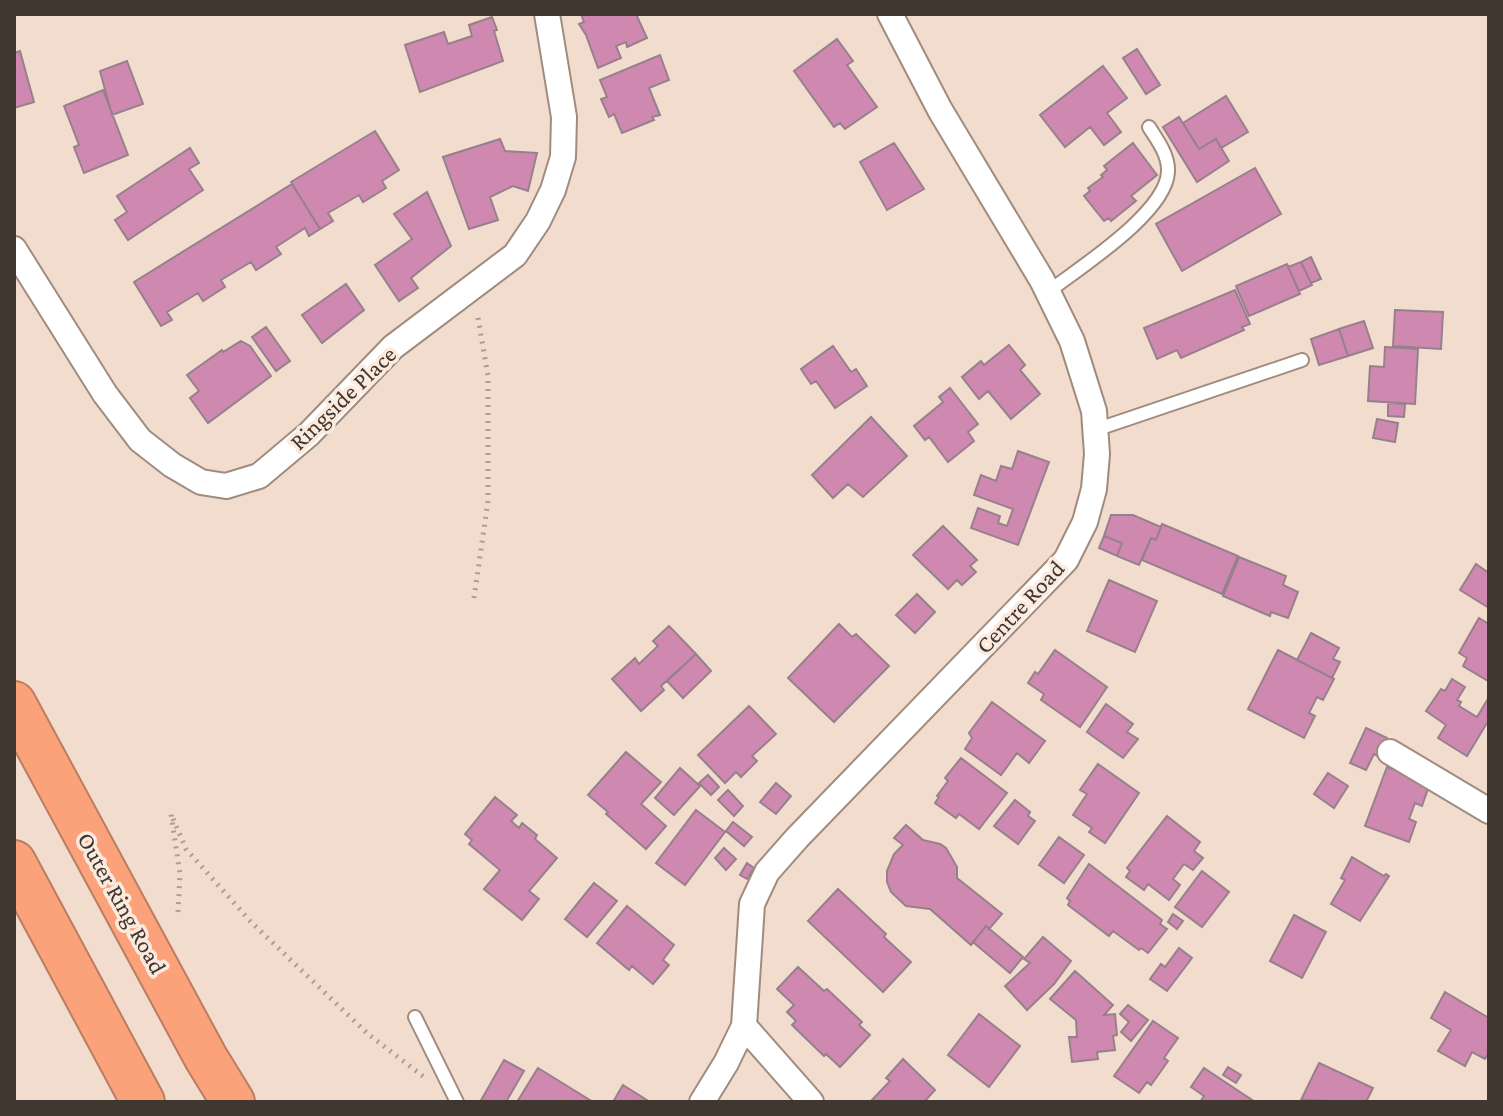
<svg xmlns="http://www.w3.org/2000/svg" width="1503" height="1116" font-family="'Crimson Pro',serif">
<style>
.building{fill:#cf89b0;stroke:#97808c;stroke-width:2}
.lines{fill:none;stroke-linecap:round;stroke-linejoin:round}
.lane-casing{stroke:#a08c7e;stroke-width:16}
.street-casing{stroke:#a08c7e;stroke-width:28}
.highway-casing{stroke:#ba7d61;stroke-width:46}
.path{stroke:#af9e92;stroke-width:5;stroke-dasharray:2 6;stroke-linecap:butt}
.lane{stroke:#fff;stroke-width:12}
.street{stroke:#fff;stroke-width:24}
.highway{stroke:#fca27b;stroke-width:42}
.labels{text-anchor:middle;stroke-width:7;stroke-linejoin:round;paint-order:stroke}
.street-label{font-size:24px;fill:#3f3730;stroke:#fceade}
</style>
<rect width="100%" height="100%" fill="#f2dccd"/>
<path class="building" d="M581 14H636L647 38 627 47 626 42 616 46 621 58 598 68 586 35 579 24 584 22Z
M492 17 497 30 494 31 503 61 420 92 405 45 444 32 448 44 472 36 469 25Z
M837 39 853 61 847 65 877 107 845 129 840 123 834 127 794 71Z
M1137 49 1160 85 1146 94 1123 58Z
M20 51 34 102 14 108V53Z
M660 55 669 80 649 88 660 115 652 117 654 120 622 133 614 114 609 117 601 99 607 97 600 80Z
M127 61 143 104 112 115 100 71Z
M1103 66 1127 98 1107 113 1121 132 1104 145 1090 127 1065 147 1040 115Z
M103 90 128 155 84 173 74 147 79 145 64 106Z
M1226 96 1248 132 1221 148 1216 139 1199 149 1183 123Z
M1179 117 1199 149 1216 139 1229 161 1197 182 1163 127Z
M375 131 399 170 382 181 386 188 363 202 359 195 328 213 333 221 320 229 291 182Z
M500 139 505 151 537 153 528 191 513 186 490 197 498 220 469 229 443 157Z
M894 143 924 189 887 210 860 162Z
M1133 143 1157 175 1131 196 1136 201 1111 221 1109 218 1104 221 1084 196 1090 191 1088 188 1103 177 1101 175 1107 170 1104 166Z
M190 148 199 163 189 169 203 190 128 240 115 220 127 212 117 196Z
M1255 168 1281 214 1182 271 1156 224Z
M292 184 320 229 309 236 305 228 276 247 281 254 256 270 251 262 221 280 225 287 203 301 198 293 167 312 172 320 161 326 134 282Z
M427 192 451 246 411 278 418 288 399 301 375 265 412 239 394 214Z
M1311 257 1321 279 1311 283 1301 262Z
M1301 262 1312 285 1299 291 1288 267Z
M1287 264 1300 294 1249 316 1236 286Z
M346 284 364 310 322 343 302 315Z
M1235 290 1250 324 1242 327 1244 330 1181 358 1177 350 1157 359 1144 328Z
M1395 310 1443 312 1441 349 1393 346Z
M1364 321 1373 348 1348 356 1339 329Z
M266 327 290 361 276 371 252 337Z
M1339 329 1348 356 1319 365 1311 339Z
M241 341 250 346 271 376 208 423 190 398 199 391 187 375 222 350 223 352Z
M1009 345 1025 365 1020 370 1040 394 1011 419 988 391 979 399 962 377 981 361 984 365Z
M833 346 851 372 856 369 867 386 835 408 816 381 811 384 801 369Z
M1385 347 1418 349 1415 404 1368 401 1370 366 1384 367Z
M950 388 978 424 968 432 974 441 948 462 929 437 925 440 914 426 943 402 939 397Z
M1388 403 1405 404 1404 417 1388 416Z
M871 417 907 456 863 497 848 484 833 498 812 475Z
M1377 419 1398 423 1395 442 1373 438Z
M1018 451 1049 462 1018 545 971 528 978 508 1000 516 998 523 1007 526 1013 509 974 495 981 475 996 481 1001 466 1012 469Z
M1111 515H1133L1161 527 1156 540 1151 538 1139 565 1117 556 1122 543 1104 536Z
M1162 524 1238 556 1222 594 1142 560 1151 538 1156 540Z
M943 526 977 560 970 566 976 572 962 585 957 580 948 589 913 555Z
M1104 536 1122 543 1117 556 1099 548Z
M1239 557 1286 576 1283 585 1298 592 1288 618 1271 612 1270 616 1223 596Z
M1476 564 1489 573V608L1460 590Z
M1109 580 1157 601 1135 652 1087 631Z
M917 594 935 612 915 633 896 615Z
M1479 618 1489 624 1488 681 1463 666 1467 658 1459 653Z
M839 624 852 637 856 634 889 666 834 722 788 678Z
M669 626 696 654 661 686 664 690 641 711 612 679 635 658 639 664 658 646 653 641Z
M1311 633 1339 648 1333 659 1340 662 1332 678 1297 660Z
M1055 650 1107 687 1080 727 1041 700 1044 694 1028 683 1035 672 1038 674Z
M1278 650 1334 679 1323 700 1317 697 1309 713 1315 716 1304 738 1248 709Z
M696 654 711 671 683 698 667 681Z
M1452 679 1465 687 1457 700 1461 702 1459 706 1477 717 1489 697V724L1487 723 1467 756 1438 738 1446 725 1426 711 1441 689 1445 691Z
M992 702 1045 741 1029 763 1017 753 1001 775 965 749 972 738 969 733Z
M1106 704 1133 724 1127 732 1138 739 1123 758 1087 732Z
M749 706 776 734 752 756 757 761 741 777 736 772 725 783 698 755Z
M1366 728 1387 738 1379 757 1374 754 1366 770 1350 763Z
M626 752 661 782 641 804 666 826 646 849 606 814 608 812 588 795Z
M961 758 1007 793 979 829 959 814 956 818 935 803 939 797 937 796 948 781 945 778Z
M1098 764 1139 793 1105 843 1089 832 1092 828 1073 815 1087 794 1080 790Z
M1387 767 1430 783 1422 806 1415 803 1409 819 1416 822 1409 842 1365 826Z
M680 768 700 786 674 815 655 798Z
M1328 773 1348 786 1334 808 1314 794Z
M708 775 719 787 711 795 699 783Z
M776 783 791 796 776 814 760 802Z
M728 790 743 806 734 816 718 800Z
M495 797 517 815 511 821 519 828 522 823 537 835 535 839 557 858 529 891 539 899 522 920 484 889 500 870 469 844 472 840 465 834Z
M1015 800 1030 812 1028 816 1035 821 1018 844 994 826Z
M696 810 725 832 685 885 656 863Z
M1167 816 1200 842 1194 851 1203 858 1193 870 1184 864 1173 879 1180 885 1169 900 1148 884 1144 890 1126 877 1130 871 1127 868Z
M733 822 752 837 744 846 726 831Z
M906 825 923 840 940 844 946 848 957 867V878L1002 914 989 929 986 926 971 945 930 909 906 906 891 892 887 882V871L894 854 903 845 894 838Z
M1059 837 1084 855 1064 883 1039 865Z
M724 848 736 859 726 870 715 858Z
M1352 857 1384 876 1386 874 1389 876 1360 921 1331 904 1345 880 1341 878Z
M747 863 754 868 747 879 740 875Z
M1089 864 1162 920 1160 924 1167 929 1148 953 1141 948 1139 950 1113 931 1109 936 1068 905 1070 901 1067 898Z
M1202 871 1229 892 1202 927 1175 907Z
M594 883 617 901 587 937 565 919Z
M838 889 886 934 884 937 911 962 883 992 808 921Z
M627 906 674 945 663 960 669 965 653 984 632 966 629 970 597 943Z
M1173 914 1183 921 1177 929 1168 922Z
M1294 915 1326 932 1302 978 1270 961Z
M986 926 1023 957 1010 973 973 942Z
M1043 937 1071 961 1054 984 1027 1010 1005 986 1030 963 1024 959Z
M1179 948 1192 958 1167 991 1150 979 1161 964 1165 967Z
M798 967 824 991 827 989 862 1022 859 1025 870 1035 840 1067 826 1054 824 1056 792 1025 796 1021 787 1012 794 1005 777 989Z
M1075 971 1113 1005 1104 1015 1115 1014 1117 1035 1113 1036 1115 1050 1097 1052 1098 1059 1072 1062 1069 1037H1077L1076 1020 1050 999Z
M1445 992 1489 1018V1052L1485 1059 1472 1052 1465 1066 1438 1051 1451 1030 1431 1018Z
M1128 1005 1148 1020 1131 1041 1121 1032 1129 1022 1120 1014Z
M979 1014 1020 1046 989 1087 948 1055Z
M1153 1021 1178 1038 1164 1058 1168 1061 1151 1085 1147 1082 1139 1093 1114 1076Z
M903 1059 935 1090 924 1102H870L890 1081 886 1078Z
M504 1060 524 1071 506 1102H480Z
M1319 1063 1373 1088 1366 1102 1301 1100Z
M1228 1067 1241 1075 1236 1083 1223 1075Z
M538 1068 593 1102H517Z
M1204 1068 1252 1100 1250 1102H1200L1204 1096 1191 1087Z
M623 1085 650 1102H613Z"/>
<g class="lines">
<g class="lane-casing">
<path id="lane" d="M1048 292C1079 268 1166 213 1168 172 1169 155 1157 140 1149 127
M1095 430 1302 360
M415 1017 457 1102"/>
</g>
<g class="street-casing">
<path id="street" d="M14 249 105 394 140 440 172 465 201 482 226 486 259 476 309 434 393 347 515 255 538 221 553 190 563 157 564 117 547 14
M1390 752 1489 811
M702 1102 726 1063 744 1026
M811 1102 744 1026 752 904 767 872 797 838 1066 560 1085 522 1094 489 1097 454 1094 411 1072 341 1042 280 940 110 890 14"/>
</g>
<g class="highway-casing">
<path id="highway" d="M14 703 206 1058 233 1102
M14 862 143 1102"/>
</g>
<path class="path" d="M474 598 488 501V376L477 312
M178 912 180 874 171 814 186 849 251 922 368 1034 424 1077"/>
<use href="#lane" class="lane"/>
<use href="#street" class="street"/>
<use href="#highway" class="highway"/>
</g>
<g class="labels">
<g class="street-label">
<text transform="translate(343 398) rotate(-44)" y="8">Ringside Place</text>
<text transform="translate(1020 607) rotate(-47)" y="8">Centre Road</text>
<text transform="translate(122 903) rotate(61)" y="8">Outer Ring Road</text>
</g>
</g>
<rect width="1503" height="1116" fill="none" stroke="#3f3730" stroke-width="32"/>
</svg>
